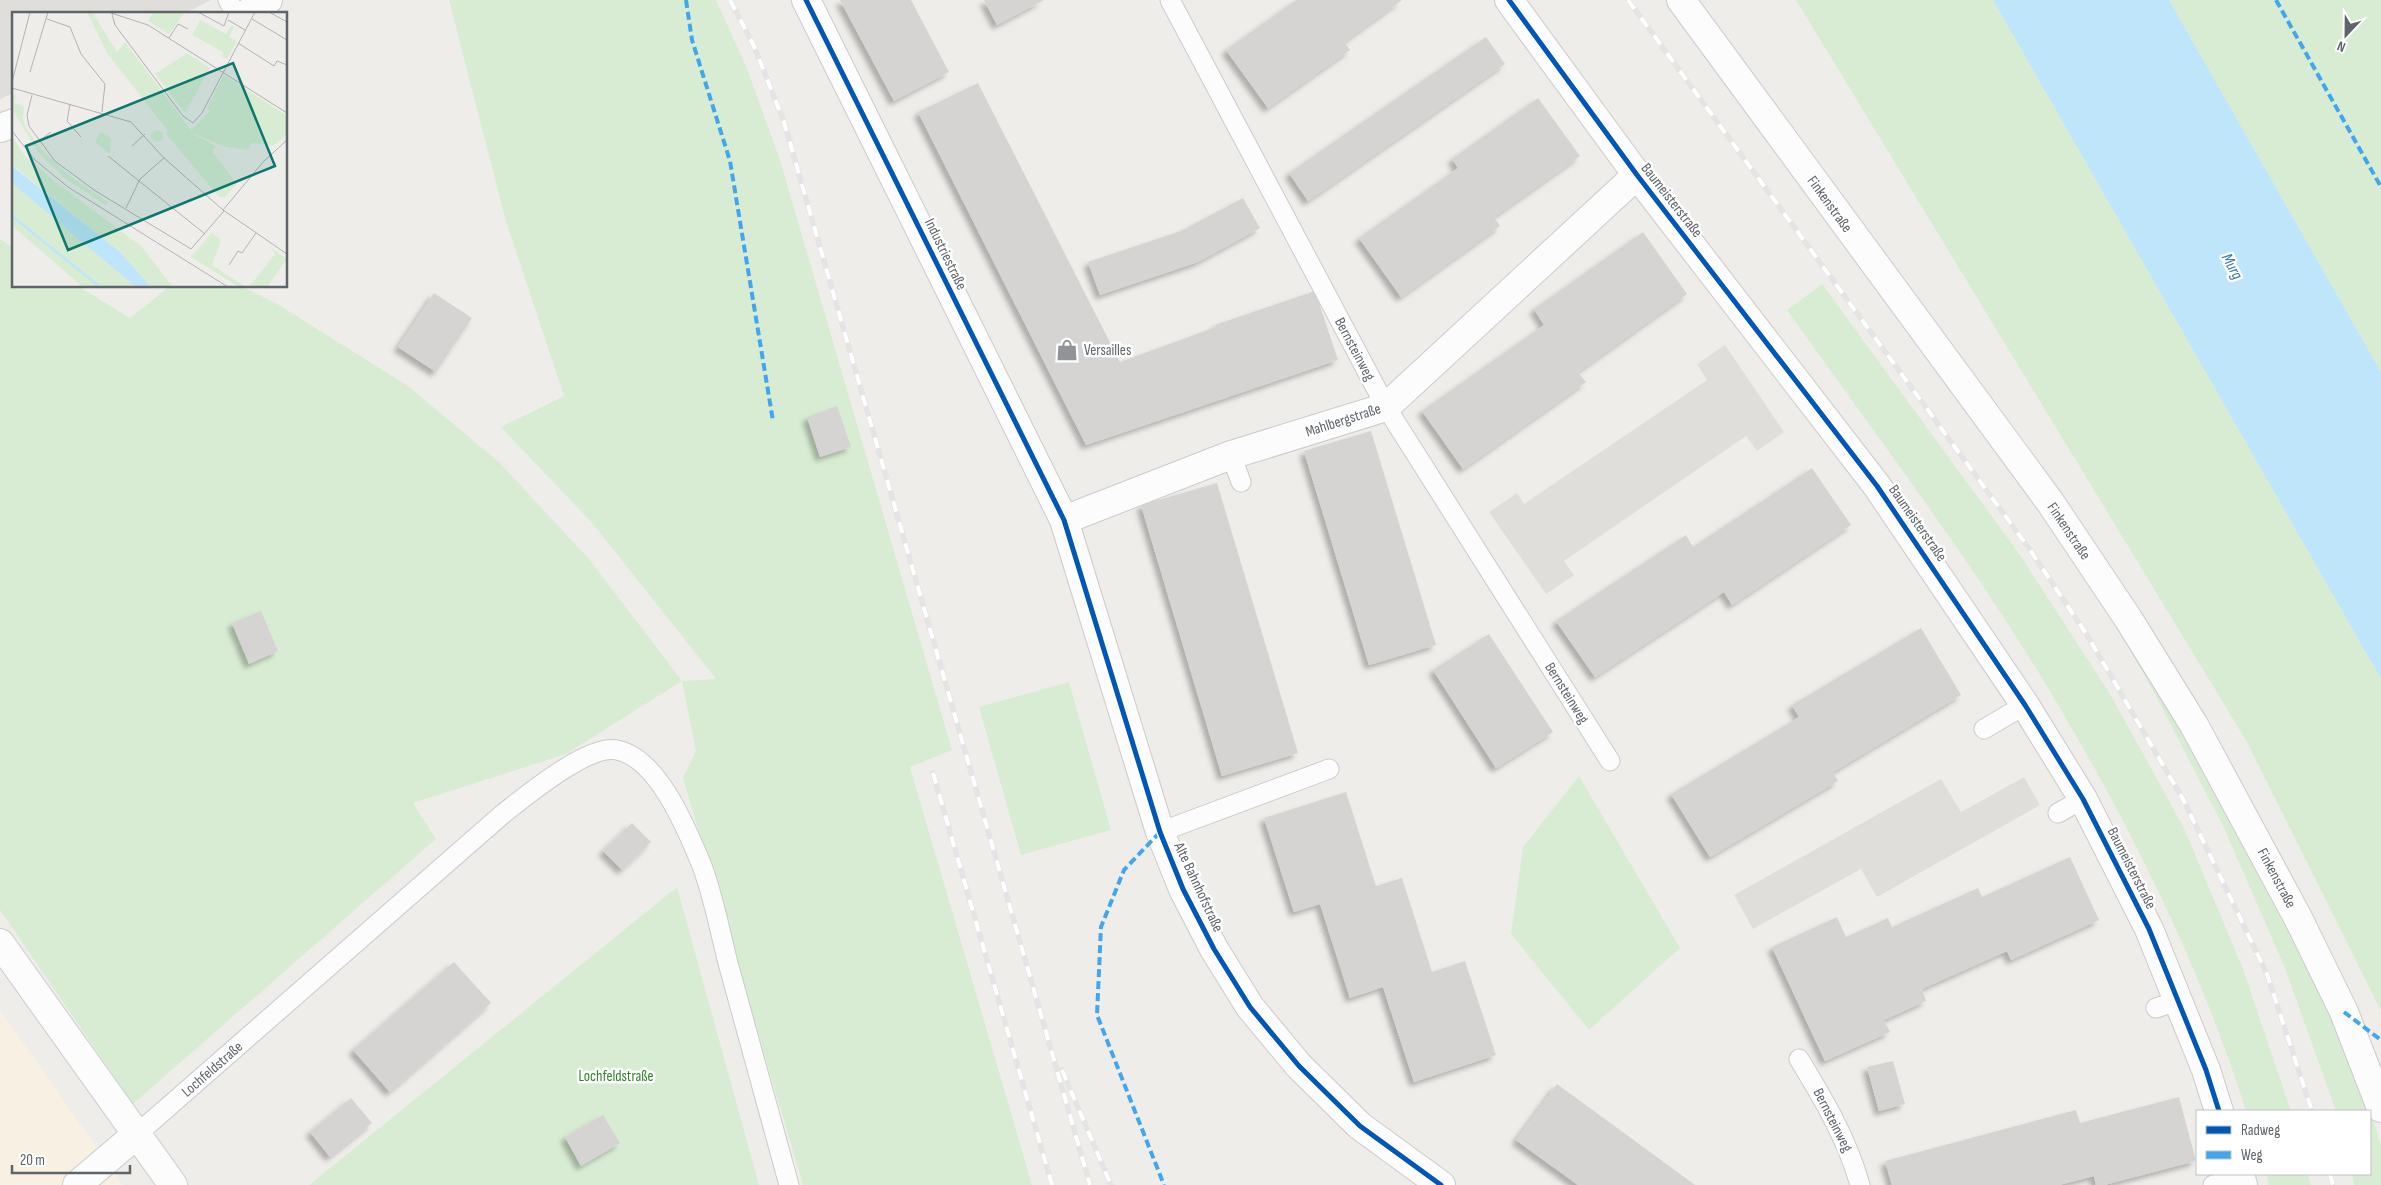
<svg xmlns="http://www.w3.org/2000/svg" width="2381" height="1185" font-family="'Sofia Sans Condensed',sans-serif">
<style>
.commercial{fill:#f8f1e3}
.industrial{fill:#e0dedb}
.green{fill:#d8ecd3}
.water{fill:#bee5f9}
.building{fill:#d6d4d3;filter:url(#shadow)}
.lines{fill:none;stroke-linecap:round;stroke-linejoin:round}
.service-casing{stroke:#cbcbcb;stroke-width:21}
.minor-casing{stroke:#cbcbcb;stroke-width:30}
.service{stroke:#fdfcfc;stroke-width:19}
.minor{stroke:#fdfcfc;stroke-width:28}
.rail-casing{stroke:#e4e4e4;stroke-width:5.5}
.rail{stroke:#fff;stroke-width:4;stroke-dasharray:11;stroke-linecap:butt}
.quiet{stroke:#41a6ee;stroke-width:4;stroke-dasharray:8 4;stroke-linecap:butt}
.cycleway-casing{stroke:#fff;stroke-width:8}
.cycleway{stroke:#0057b8;stroke-width:5}
.labels{text-anchor:middle;stroke-width:5;stroke-linejoin:round;paint-order:stroke}
.street-label{font-size:15px;fill:#5e6469;stroke:#fff}
.poi-label{font-size:15px;fill:#5e6469;stroke:#fff;text-anchor:start}
.park-label{font-size:15px;fill:#30822b;stroke:#fff}
.water-label{font-size:16px;font-style:italic;fill:#3579aa;stroke:#fff}
.inset-river{fill:none;stroke:#bee5f9;stroke-width:2.5}
.inset-road{fill:none;stroke:#b1b2b2;stroke-width:1}
.view{fill:#0f766e;fill-opacity:0.15;stroke:#0f766e;stroke-width:2.5}
.inset-edge{fill:none;stroke:#5e6469;stroke-width:2.5}
</style>
<defs>
<filter id="shadow"><feDropShadow dx="-4.5" dy="4.5" stdDeviation="2.5" flood-color="#0004"/></filter>
</defs>
<rect width="100%" height="100%" fill="#efedea"/>
<path class="commercial" d="M0 1010 123 1185H0Z"/>
<path class="industrial" d="M0 0H211L183 14H14V93L0 99Z
M1725 345 1784 432 1757 451 1746 436 1564 561 1574 575 1546 594 1489 512 1517 493 1524 504 1707 380 1697 364Z
M2024 777 2040 805 1877 897 1861 869 1753 929 1734 895 1941 779 1961 812Z"/>
<path class="green" d="M449 0H716L746 66 780 160 952 750 910 767 1032 1185H803L683 778 696 751 682 681 566 754 413 803 436 839 133 1104 0 910V239L14 248V286H78L130 318 170 286H241L279 305 408 386 500 463 589 559 682 681 716 679 593 524 501 427 564 396 505 218Z
M1796 0H1993L2381 679V1011L2247 742Z
M2169 0H2381V372Z
M1822 284 2020 555 2110 694 2184 828 2243 969 2291 1111H2246C2203 975 2140 845 2068 722 1985 578 1883 445 1787 310Z
M2098 593 2159 679 2307 954 2371 1111 2381 1147V1185H2354L2352 1174H2370V1111H2336L2285 968 2224 828 2157 698Z
M1069 682 1111 830 1021 855 979 707Z
M1579 776 1680 948 1589 1030 1511 934 1523 847Z
M677 887 759 1185H309Z
M2266 1174H2308L2311 1185H2269Z"/>
<path class="water" d="M1993 0H2169L2381 372V679Z"/>
<path class="building" d="M840 0H911L949 72 894 101Z
M984 0H1044L997 25Z
M1296 0H1402L1344 42 1350 50 1268 108 1226 50Z
M1486 37 1505 64 1308 201 1289 173Z
M978 83 1120 362 1216 327 1215 325 1315 291 1338 360 1086 445 918 112Z
M1538 98 1580 156 1494 217 1500 226 1401 297 1359 238 1458 168 1452 159Z
M1243 198 1260 228 1198 262 1100 295 1088 262 1181 231Z
M1643 232 1687 294 1578 372 1586 382 1463 469 1422 411 1544 325 1534 309Z
M434 293 472 318 436 372 398 347Z
M837 406 851 447 820 457 807 417Z
M1371 431 1436 645 1369 665 1304 451Z
M1812 468 1851 525 1732 605 1724 592 1595 677 1556 621 1686 535 1693 547Z
M1217 483 1298 753 1222 776 1141 505Z
M261 611 278 651 249 664 232 623Z
M1921 628 1961 695 1833 772 1838 781 1710 857 1671 794 1799 717 1792 705Z
M1489 634 1553 732 1496 768 1433 670Z
M1346 792 1376 886 1402 878 1432 972 1465 961 1496 1055 1414 1082 1383 987 1350 998 1320 904 1294 912 1264 818Z
M632 823 651 842 622 870 603 851Z
M2070 857 2099 920 2011 960 2007 951 1922 989 1926 1001 1884 1020 1890 1032 1825 1061 1772 947 1837 917 1846 937 1888 918 1892 927 1978 888 1982 897Z
M454 962 491 1003 390 1092 353 1050Z
M1893 1061 1905 1104 1879 1111 1867 1067Z
M1557 1084 1646 1149 1695 1185H1578L1516 1140Z
M2179 1097 2196 1161 2104 1185H2096L2094 1176 2059 1185H1892L1885 1161 2076 1110 2080 1123Z
M351 1098 372 1123 330 1157 310 1132Z
M603 1115 620 1143 581 1166 565 1137Z"/>
<g class="lines">
<g class="service-casing">
<path id="service" d="M228 0 236 14
M1170 0 1386 407 1610 761
M1231 455 1241 482
M1984 729 2025 705
M2058 813 2083 799
M1160 832 1329 769
M2156 1008 2177 1001
M1799 1059C1824 1100 1847 1139 1860 1185
M136 1135 504 813C526 796 588 744 617 750 657 758 685 825 700 861 712 889 720 932 728 963 749 1037 769 1111 789 1185
M2213 1185 2241 1179"/>
</g>
<g class="minor-casing">
<path id="minor" d="M806 0 1064 520 1160 832 1183 889 1214 949 1250 1007 1299 1066 1360 1126 1441 1185
M1509 0 1637 175 1877 486 2025 705 2083 799 2149 929 2206 1070 2219 1111
M1681 0 2050 502 2129 620 2194 725 2298 918 2344 1012 2381 1108
M246 14 268 0
M0 128 14 123
M1064 520 1231 455 1386 407 1637 175
M0 943 173 1185
M2240 1174 2243 1185
M77 1185 136 1135"/>
</g>
<use href="#service" class="service"/>
<use href="#minor" class="minor"/>
<g class="rail-casing">
<path id="rail" d="M730 0 754 46 784 122 1090 1185
M1628 0 2028 547 2087 635 2184 801 2267 974 2312 1111
M933 773 1052 1185
M1062 1070 1111 1185
M2330 1174 2333 1185"/>
</g>
<use href="#rail" class="rail"/>
<path class="quiet" d="M686 0 692 40 730 161 773 421
M2276 0 2381 187
M1160 832 1124 870 1101 927 1097 1015 1164 1185
M2344 1012 2381 1040"/>
<g class="cycleway-casing">
<path id="cycleway" d="M806 0 1064 520 1160 832 1183 889 1214 949 1250 1007 1299 1066 1360 1126 1441 1185
M1509 0 1637 175 1877 486 2025 705 2083 799 2149 929 2206 1070 2219 1111"/>
</g>
<use href="#cycleway" class="cycleway"/>
</g>
<defs>
<g id="shop-bare" transform="scale(1.725)"><path d="M-5-2.5h2.3a2.7 3.5 0 0 1 5.4 0H5L5.5 6h-11ZM-1.5-2.5h3a1.5 2.3 0 0 0-3 0Z" fill="#919496" stroke="#fff" stroke-width="2.5" paint-order="stroke"/></g>
</defs>
<g fill-rule="evenodd">
<use href="#shop-bare" x="1067" y="350"/>
</g>
<g class="labels">
<g class="street-label">
<text transform="translate(1672 200) rotate(52)" y="5">Baumeisterstraße</text>
<text transform="translate(1830 204) rotate(54)" y="5">Finkenstraße</text>
<text transform="translate(946 254) rotate(64)" y="5">Industriestraße</text>
<text transform="translate(1355 349) rotate(62)" y="5">Bernsteinweg</text>
<text transform="translate(1343 420) rotate(-18)" y="5">Mahlbergstraße</text>
<text transform="translate(1918 523) rotate(55)" y="5">Baumeisterstraße</text>
<text transform="translate(2069 531) rotate(56)" y="5">Finkenstraße</text>
<text transform="translate(1567 693) rotate(58)" y="5">Bernsteinweg</text>
<text transform="translate(2132 868) rotate(63)" y="5">Baumeisterstraße</text>
<text transform="translate(2277 878) rotate(62)" y="5">Finkenstraße</text>
<text transform="translate(1199 887) rotate(65)" y="5">Alte Bahnhofstraße</text>
<text transform="translate(212 1069) rotate(-41)" y="5">Lochfeldstraße</text>
<text transform="translate(1833 1120) rotate(63)" y="5">Bernsteinweg</text>
</g>
<g class="poi-label">
<text x="1084" y="355">Versailles</text>
</g>
<g class="park-label">
<text x="616" y="1081">Lochfeldstraße</text>
</g>
<g class="water-label">
<text transform="translate(2233 266) rotate(62)" y="6">Murg</text>
</g>
</g>
<g transform="translate(12 12)">
<rect width="275" height="275" fill="#efedea"/>
<path d="M75 0H80L105 40 113 30 179 118 198 99 195 96 212 63 275 104V123L261 134 240 131 236 138 214 135 177 120 204 134 200 139 225 172 213 185H207L154 122 156 119 95 41ZM141 0H173L157 22 136 9ZM188 8 214 22 219 14 222 15 217 25 225 29 215 47 210 45 211 40 180 23ZM175 41 198 56 173 101 143 62ZM0 82 4 83 2 91 12 94 11 107 14 116 29 137 58 164 96 190 94 193 55 168 26 140 0 97ZM139 124a6 6 0 1 1 12 0a6 6 0 1 1-12 0ZM88 120 99 126 98 142 83 130ZM0 124 12 143 41 168 129 234 161 275H139L107 239 0 153ZM0 171 80 234 124 275H71L0 214ZM200 220 209 228 200 253 234 275H227L179 245ZM259 236 275 247 255 275H237L263 242Z" fill="#d8ecd3"/>
<path d="M0 154 107 239 139 275H124L0 171Z" fill="#bee5f9"/>
<path class="inset-river" d="M0 204 88 275"/>
<path class="inset-road" d="M96 0 136 13 275 101M186 0 212 14 217 0M257 0 275 10M100 2 103 13 171 104 181 111 190 101 243 0M35 7 58 15 69 42 93 72 90 100M240 7 275 28M216 8 233 18M157 26 166 12 176 17M226 31 262 54 265 49 275 53M18 60 36 0M0 70 18 0M0 76 119 110 152 146 211 198 275 242M20 83 15 103 17 114 43 149 82 178 179 237 212 199M58 92 55 109 69 125M0 119 23 148 56 175 216 275M26 130 39 120M120 134 133 122M96 144 193 222M114 196 128 167 152 146M211 198 252 149 275 128M217 253 226 239 230 241 244 221"/>
<path class="view" d="M221 51 263 154 56 238 14 134Z"/>
<rect width="275" height="275" class="inset-edge"/>
</g>
<rect x="2196" y="1110" width="175" height="65" fill="#ffffff" stroke="#bfc1c3"/>
<rect x="2206" y="1126" width="25" height="8" fill="#0057b8" stroke="#bfc1c3"/>
<text x="2241" y="1135" font-size="15" fill="#5e6469">Radweg</text>
<rect x="2206" y="1151" width="25" height="8" fill="#41a6ee" stroke="#bfc1c3"/>
<text x="2241" y="1160" font-size="15" fill="#5e6469">Weg</text>
<g transform="translate(2346 35) rotate(202)" stroke="#ffffff" stroke-width="4" paint-order="stroke">
<path d="M0-4L9 19L0 12L-9 19Z" fill="#5e6469"/>
<text y="-8" font-size="14" font-weight="bold" text-anchor="middle" fill="#5e6469">N</text>
</g>
<path d="M12 1165v8h118v-8" fill="none" stroke="#5e6469" stroke-width="2.5"/>
<text x="20" y="1165" font-size="15" fill="#5e6469" stroke="#ffffff" stroke-width="4" paint-order="stroke">20 m</text>
</svg>
